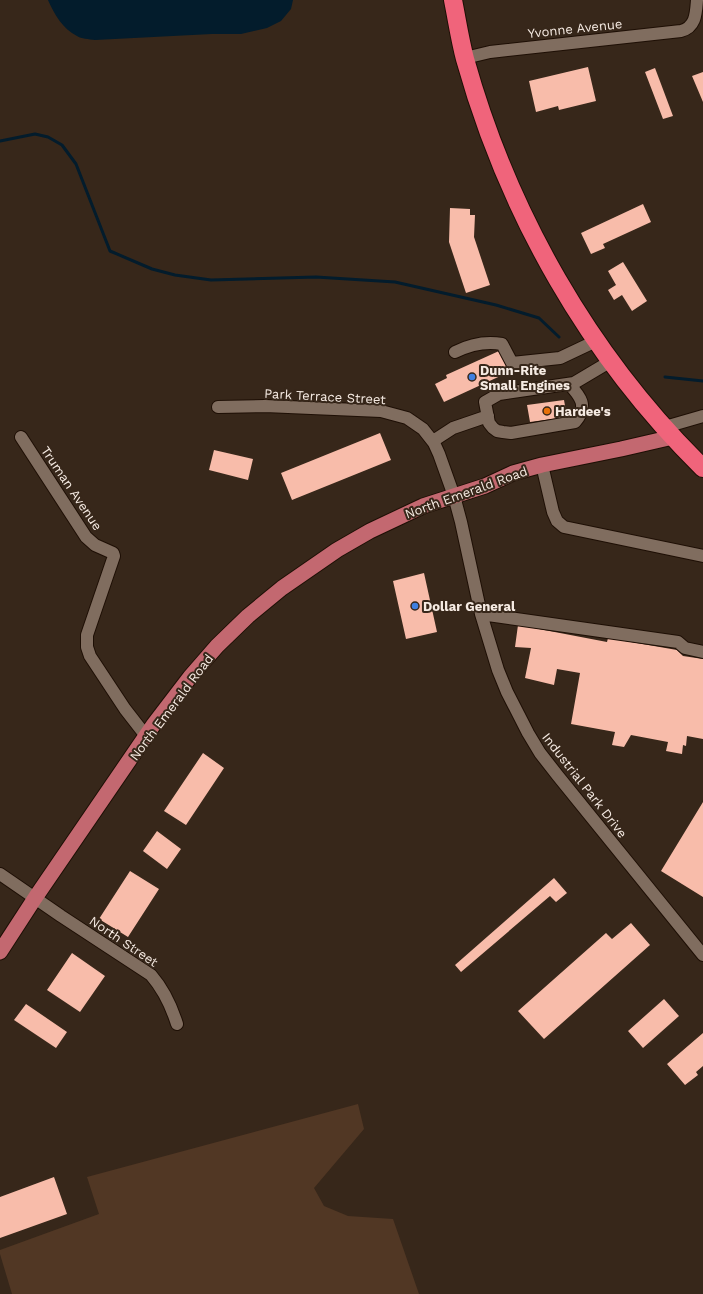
<svg xmlns="http://www.w3.org/2000/svg" width="703" height="1294" font-family="'Work Sans',sans-serif">
<style>
.green{fill:#513724}
.water{fill:#031c2c}
.lines{fill:none;stroke-linecap:round;stroke-linejoin:round}
.stream{stroke:#031c2c;stroke-width:3}
.building{fill:#f8bcaa}
.minor-casing{stroke:#1e0f05;stroke-width:14}
.major-casing{stroke:#1e0f05;stroke-width:17}
.highway-casing{stroke:#1e0f05;stroke-width:20}
.minor{stroke:#806d5f;stroke-width:12}
.major{stroke:#c36870;stroke-width:15}
.highway{stroke:#f0647b;stroke-width:18}
.shop-dot{fill:#3f7fe0;stroke:#37271a;stroke-width:1.5}
.food-dot{fill:#e8710a;stroke:#37271a;stroke-width:1.5}
.labels{text-anchor:middle;stroke-width:4;stroke-linejoin:round;paint-order:stroke}
.street-label{font-size:13px;fill:#f6ebe3;stroke:#37271a}
.poi-label{font-size:13px;font-weight:bold;fill:#f6ebe3;stroke:#37271a;text-anchor:start}
</style>
<rect width="100%" height="100%" fill="#37271a"/>
<path class="green" d="M358 1104 364 1129 314 1188 324 1206 348 1216 393 1219 419 1294H12L0 1254V1250L99 1214 87 1177Z"/>
<path class="water" d="M48 0H293L291 9 281 21 267 28 241 34H212L95 40C89 39 81 39 77 36 63 29 54 14 48 0Z"/>
<g class="lines">
<path class="stream" d="M0 141 35 134 48 137 62 145 76 164 110 251 152 269 175 275 211 280 316 277 395 282 496 305 539 318 559 337
M665 377 703 381"/>
</g>
<path class="building" d="M588 67 596 101 559 110 558 106 536 112 529 81Z
M655 68 673 116 663 119 645 72Z
M703 72V102L692 76Z
M643 204 651 222 603 244 605 248 591 254 581 233Z
M450 208 470 209V215H475L474 237 490 285 466 293 449 242Z
M623 262 647 301 632 311 622 295 614 300 608 290 616 285 608 271Z
M499 351 509 372 444 402 435 384 447 378 446 375Z
M564 400 567 417 530 422 527 405Z
M380 433 391 460 292 500 281 473Z
M214 450 253 459 248 480 209 470Z
M424 573 437 632 406 639 393 581Z
M518 625 607 642 608 638 677 650 683 656 703 659V739L687 736 686 746 683 745 682 754 666 751 668 742 631 735 624 747 612 745 615 732 571 724 580 673 557 669 554 685 525 678 531 648 515 647Z
M203 753 224 768 186 825 164 811Z
M703 802V897L661 871Z
M157 831 181 849 167 869 143 851Z
M130 871 159 889 128 937 99 919Z
M554 878 567 893 556 902 550 896 461 972 455 965Z
M631 923 650 945 544 1039 518 1011 606 933 612 939Z
M72 953 105 976 80 1012 47 990Z
M664 999 679 1016 643 1048 628 1031Z
M26 1004 67 1032 56 1048 14 1020Z
M703 1033V1066L696 1072 698 1075 685 1085 667 1064Z
M54 1177 67 1214 0 1238V1197Z"/>
<g class="lines">
<g class="minor-casing">
<path id="minor" d="M465 58 490 52 681 31C696 27 696 13 697 0
M455 352C471 344 485 341 502 344L512 363 560 358 596 341
M569 384C580 396 589 406 575 422L511 433 503 432 497 431 493 428 489 423 485 402 499 394 574 383 611 361
M218 407 265 406 381 411 407 418 423 429 434 443 439 454 454 496 461 522 481 614 498 670 507 692 528 733 540 753 558 776 703 955
M665 427 703 416
M21 437 86 537 95 545 113 553 114 556 87 635V647L90 656 125 709 146 736
M433 441 453 428 488 416
M542 465 553 512 557 521 564 527 703 556
M481 614 678 642 685 648 703 652
M0 874 61 916 151 975C164 990 171 1005 177 1024"/>
</g>
<g class="major-casing">
<path id="major" d="M0 952 35 898 154 724 190 677 217 646 248 616 282 588 337 550 370 531 423 506 485 486 513 473 542 465 621 449 673 437"/>
</g>
<g class="highway-casing">
<path id="highway" d="M453 0C457 20 460 40 465 59 508 213 589 356 703 468"/>
</g>
<use href="#minor" class="minor"/>
<use href="#major" class="major"/>
<use href="#highway" class="highway"/>
</g>
<g class="shop-dot">
<circle cx="472" cy="377" r="4"/>
<circle cx="415" cy="606" r="4"/>
</g>
<circle class="food-dot" cx="547" cy="411" r="4"/>
<g class="labels">
<g class="street-label">
<text transform="translate(575 28) rotate(-6)" y="5">Yvonne Avenue</text>
<text transform="translate(325 396) rotate(3)" y="5">Park Terrace Street</text>
<text transform="translate(72 488) rotate(56)" y="5">Truman Avenue</text>
<text transform="translate(466 492) rotate(-20)" y="5">North Emerald Road</text>
<text transform="translate(171 707) rotate(-53)" y="5">North Emerald Road</text>
<text transform="translate(585 785) rotate(52)" y="5">Industrial Park Drive</text>
<text transform="translate(124 941) rotate(34)" y="5">North Street</text>
</g>
<g class="poi-label">
<text x="480" y="375">Dunn-Rite<tspan x="480" dy="15">Small Engines</tspan></text>
<text x="555" y="416">Hardee's</text>
<text x="423" y="611">Dollar General</text>
</g>
</g>
</svg>
